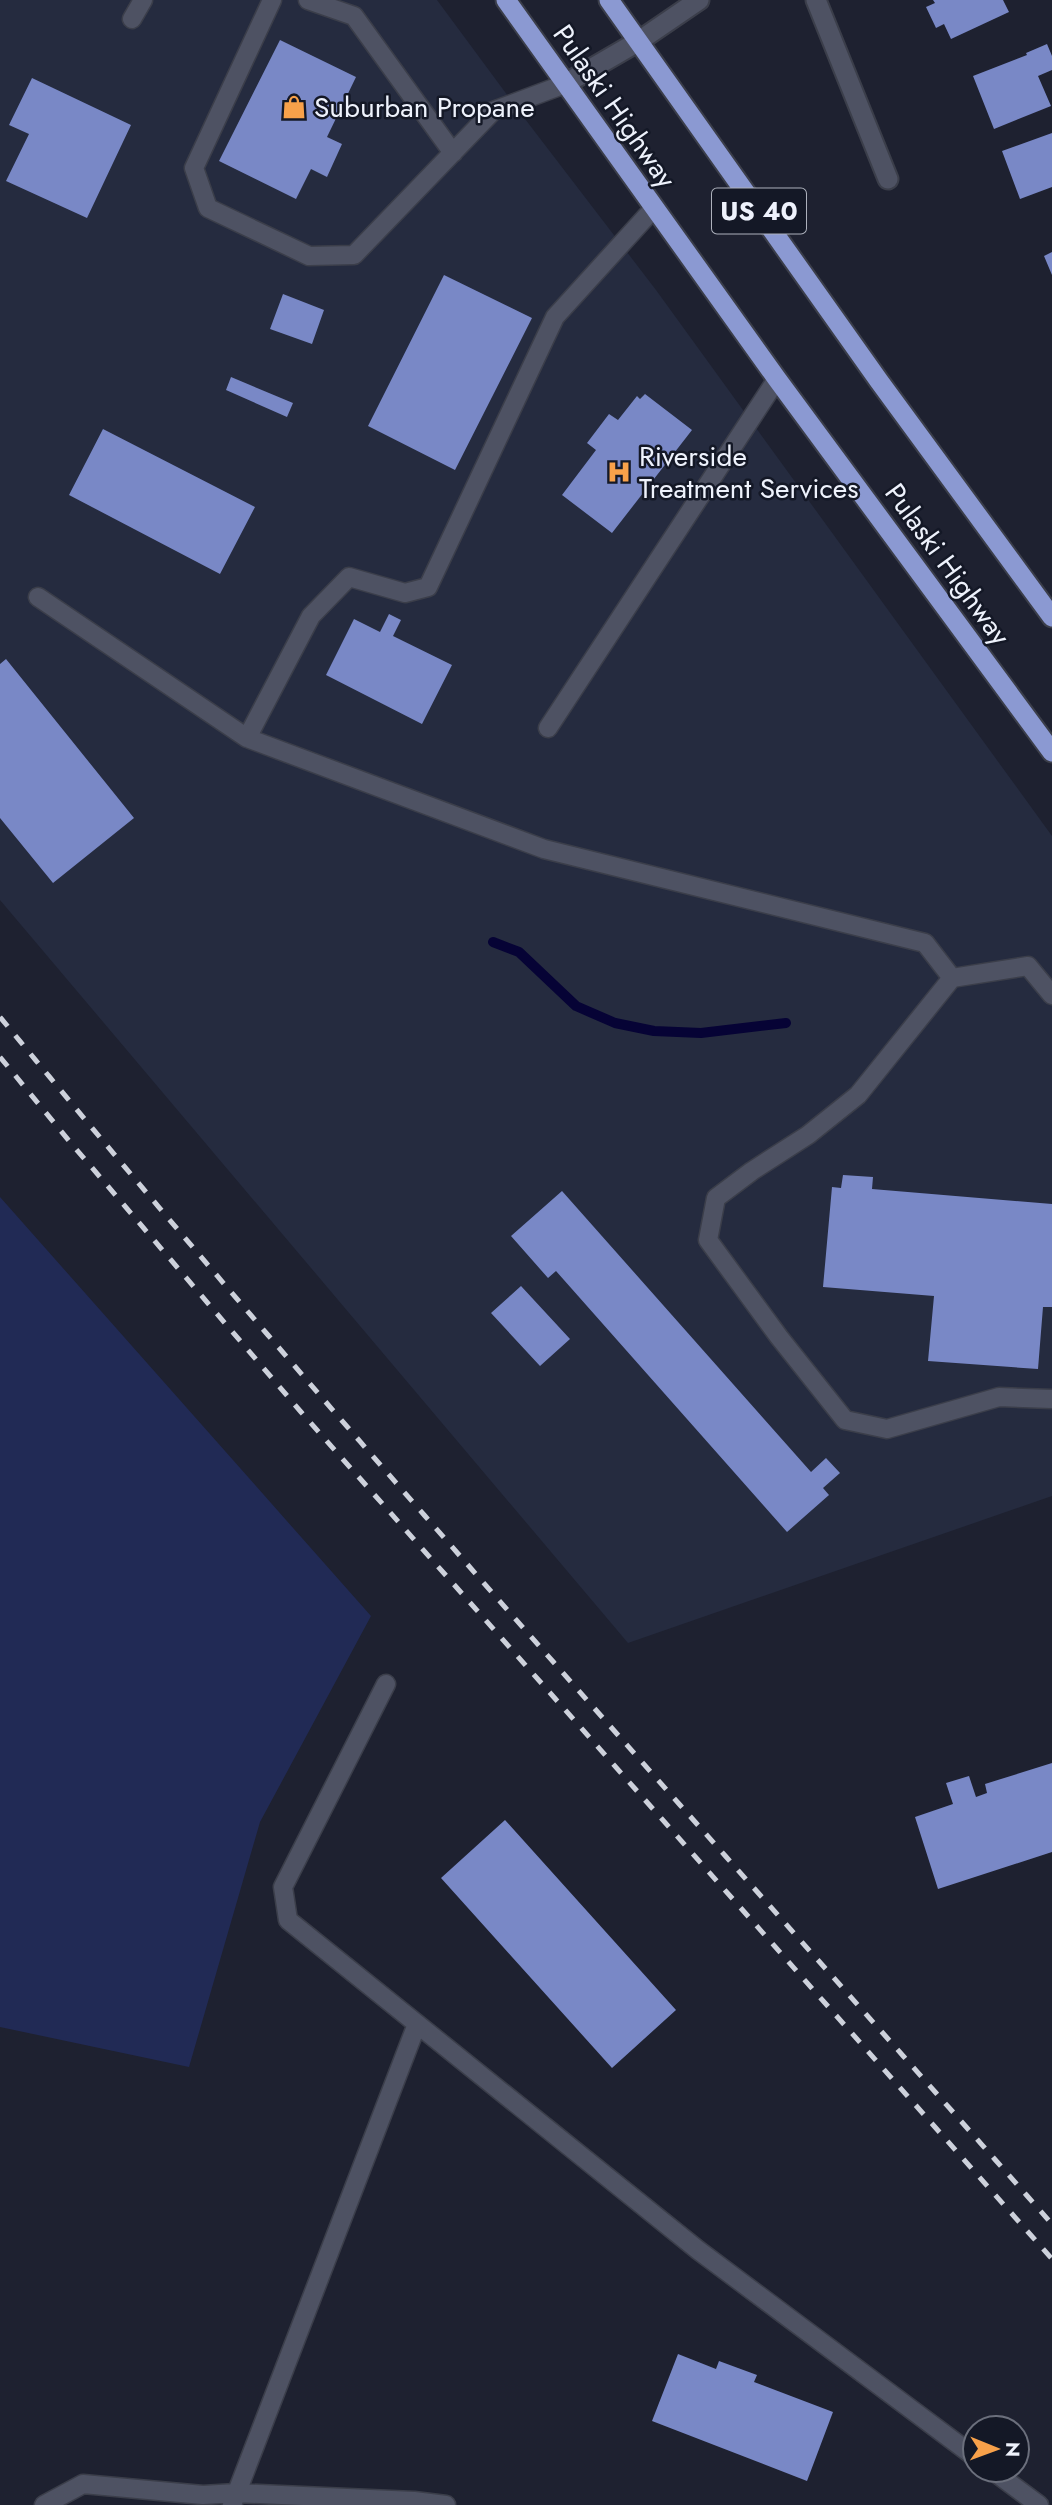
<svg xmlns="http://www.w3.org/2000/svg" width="1052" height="2505" font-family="Jost,sans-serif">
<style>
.built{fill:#252b3f}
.green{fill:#212a55}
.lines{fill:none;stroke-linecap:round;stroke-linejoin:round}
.stream{stroke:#060335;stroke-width:10}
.building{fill:#7988c6}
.service-casing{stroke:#3b3e4a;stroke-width:21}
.minor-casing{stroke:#3b3e4a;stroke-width:23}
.trunk-casing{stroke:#3b3e4a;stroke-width:23}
.service{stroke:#4e5263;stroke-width:18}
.minor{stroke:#4e5263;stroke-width:19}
.trunk{stroke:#8b99d2;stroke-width:19}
.rail{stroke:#cdd1db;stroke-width:5;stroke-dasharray:12 12;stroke-linecap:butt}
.labels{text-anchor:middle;stroke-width:5;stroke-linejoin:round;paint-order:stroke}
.shield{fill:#141826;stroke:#adb1bc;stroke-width:2}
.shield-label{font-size:26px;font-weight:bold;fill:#eef2fc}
.street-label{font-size:28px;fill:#eef2fc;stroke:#141826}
.poi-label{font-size:28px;fill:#eef2fc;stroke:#141826;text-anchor:start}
</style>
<rect width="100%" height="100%" fill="#1e2130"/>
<path class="built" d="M0 0H437L522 115 656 290 1052 836V1496L628 1643 0 900Z"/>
<path class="green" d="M0 1197 371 1616 260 1822 189 2067 0 2027Z"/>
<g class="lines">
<path class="stream" d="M493 942 519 952 576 1006 615 1023 654 1031 701 1033 786 1023"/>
</g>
<path class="building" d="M933 0H1003L1009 12 951 39 944 24 936 28 926 7 935 3Z
M280 40 356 77 327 137 342 144 327 177 311 169 296 199 219 161Z
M1047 44 1052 56V70L1038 76 1051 106 994 129 973 76 1027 55 1026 53Z
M32 78 131 125 87 218 6 181 29 134 9 125Z
M1052 133V187L1020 199 1002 151Z
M1052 252V275L1044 256Z
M444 275 532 318 455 470 368 426Z
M283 294 324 310 312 344 270 329Z
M231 377 293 403 287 417 226 390Z
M645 394 692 430 612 533 562 495 596 450 587 443 609 414 618 420 637 396 640 399Z
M103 429 255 507 220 574 69 495Z
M389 614 401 620 393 636 452 665 422 724 326 675 354 619 380 632Z
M6 659 134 818 53 883 0 818V664Z
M843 1175 873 1177 872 1189 1052 1204V1307H1043L1038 1369 928 1361 934 1296 823 1287 832 1187 841 1188Z
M562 1191 811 1472 826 1458 840 1473 823 1488 829 1495 787 1532 556 1271 548 1278 511 1236Z
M521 1286 570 1339 540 1366 491 1313Z
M1052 1763V1852L938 1889 915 1817 953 1804 946 1783 969 1776 976 1797 987 1793 985 1784Z
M505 1820 676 2010 612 2068 441 1878Z
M678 2354 716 2369 719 2361 757 2375 754 2382 833 2412 807 2481 652 2421Z"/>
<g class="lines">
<g class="service-casing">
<path id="service" d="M272 0 194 168 208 208 309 256 354 255 493 111 565 84
M308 0 354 16 453 153
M132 19 143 0
M654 208 555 317 428 587 405 593 349 577 311 616 247 738 544 849 925 943 952 978
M38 597 247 738
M548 728 777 379
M1052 995 1028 966 952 978 858 1095 808 1135 752 1171 716 1198 708 1240 779 1337 845 1420 887 1429 999 1397 1052 1399
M386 1684 283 1887 288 1920 698 2250 975 2457
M992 2470 1039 2505
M44 2505 83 2484 203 2495 236 2493 414 2501 446 2505
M232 2505 417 2024"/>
</g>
<g class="minor-casing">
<path id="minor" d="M816 0 888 179
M565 84 639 41 699 0"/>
</g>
<g class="trunk-casing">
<path id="trunk" d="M506 0 777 379 1052 752
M609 0 879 381 1052 617"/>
</g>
<use href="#service" class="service"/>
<use href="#minor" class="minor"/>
<use href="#trunk" class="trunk"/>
<path class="rail" d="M0 1017C339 1429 699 1824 1052 2224
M0 1057 70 1142 301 1412 1052 2259"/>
</g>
<defs>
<g id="shop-bare" transform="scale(1.89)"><path d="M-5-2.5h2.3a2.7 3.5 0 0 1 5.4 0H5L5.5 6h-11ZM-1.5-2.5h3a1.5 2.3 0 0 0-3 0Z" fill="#f8a14a" stroke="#141826" stroke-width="2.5" paint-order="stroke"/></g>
<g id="hospital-bare" transform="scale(1.89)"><path d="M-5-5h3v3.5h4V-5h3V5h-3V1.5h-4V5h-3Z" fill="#f8a14a" stroke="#141826" stroke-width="2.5" paint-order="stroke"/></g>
</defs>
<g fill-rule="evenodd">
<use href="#shop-bare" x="294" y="107"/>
<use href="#hospital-bare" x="619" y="472"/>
</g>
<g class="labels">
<rect class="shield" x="712" y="188.5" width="94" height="45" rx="5"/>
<g class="shield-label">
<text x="759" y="220">US 40</text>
</g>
<g class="street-label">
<text transform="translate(615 106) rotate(55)" y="10">Pulaski Highway</text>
<text transform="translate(948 564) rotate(54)" y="10">Pulaski Highway</text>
</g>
<g class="poi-label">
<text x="314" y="117">Suburban Propane</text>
<text x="639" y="466">Riverside<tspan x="639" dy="32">Treatment Services</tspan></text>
</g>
</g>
<g transform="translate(996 2449) rotate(91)"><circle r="33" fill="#141826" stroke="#6b6f7c" stroke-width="2"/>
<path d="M0-5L12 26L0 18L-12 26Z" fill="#f8a14a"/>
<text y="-10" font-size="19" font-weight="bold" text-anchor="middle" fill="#eef2fc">N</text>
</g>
</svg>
